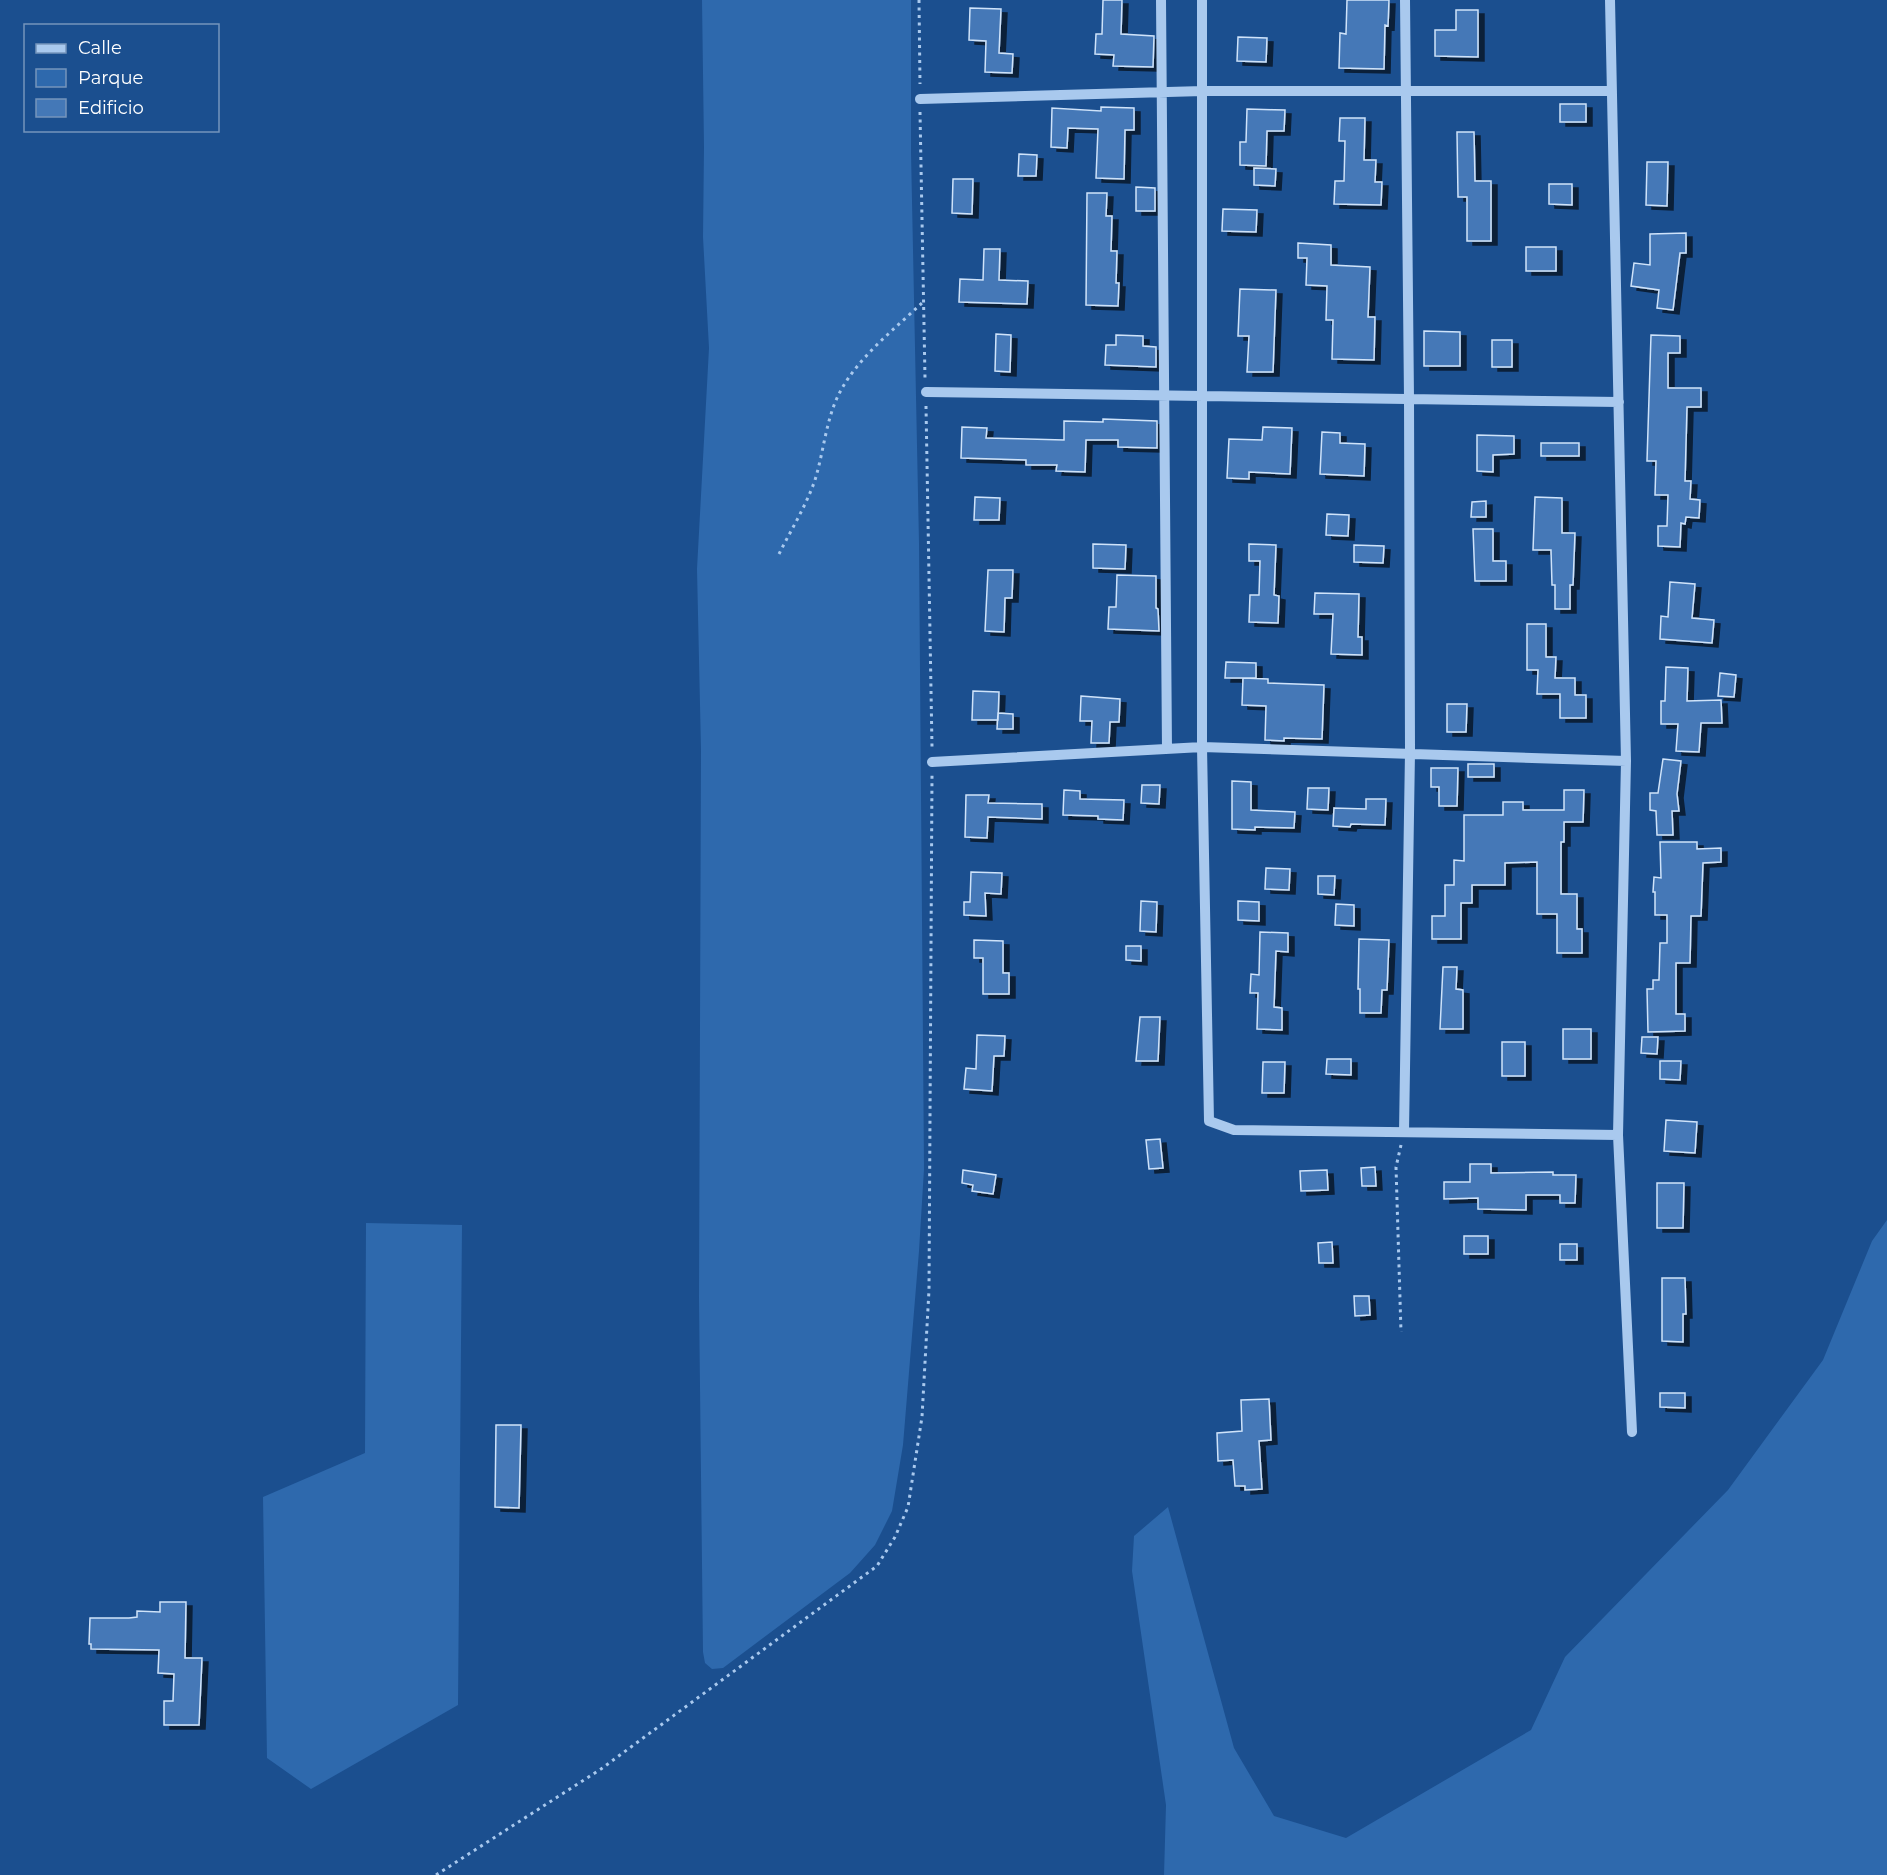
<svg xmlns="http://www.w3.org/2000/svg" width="1887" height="1875" font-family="Montserrat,sans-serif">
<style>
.green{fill:#2e69ad}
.building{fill:#4478b7;stroke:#cfe3fa;stroke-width:1.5;filter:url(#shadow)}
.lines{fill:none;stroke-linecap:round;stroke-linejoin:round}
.path{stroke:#a9c9ee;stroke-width:3;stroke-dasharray:3 4.5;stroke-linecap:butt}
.minor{stroke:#a9c9ee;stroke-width:10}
</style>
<defs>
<filter id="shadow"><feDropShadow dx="6" dy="4" stdDeviation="0" flood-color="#0009"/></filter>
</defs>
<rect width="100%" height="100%" fill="#1b4f8f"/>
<path class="green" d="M702 0H911V152L919 543 924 1169 919 1251 903 1445 892 1511 875 1545 850 1573 723 1668 712 1669 705 1663 703 1652 699 1298 701 750 697 569 709 348 703 237 704 147Z
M1887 1220V1875H1164L1166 1805 1132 1571 1134 1536 1168 1507 1234 1748 1274 1816 1346 1838 1531 1730 1565 1657 1728 1490 1823 1360 1872 1241Z
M366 1223 462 1225 458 1705 311 1789 267 1758 263 1497 365 1453Z"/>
<path class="building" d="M1103 0H1122L1121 34 1154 36 1153 67 1113 66 1114 55 1095 54 1096 34H1102Z
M1347 0H1389L1388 26 1385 25 1384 69 1339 68 1340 33 1346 34Z
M970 8 1001 9 999 53 1013 54 1012 73 985 72 986 41 969 40Z
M1456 10H1478V57L1435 56V30H1456Z
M1238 37 1267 38 1266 62 1237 61Z
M1560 104H1586V122H1560Z
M1101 107 1134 108V130H1125L1124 179 1096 178 1098 129 1068 128 1067 148 1051 147 1052 108 1101 111Z
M1247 109 1285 110 1284 131H1267L1266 166 1240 165V142H1246Z
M1340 118H1365L1364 160H1376L1375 182H1382L1381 205 1334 204 1335 181H1344L1345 141H1339Z
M1457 132H1474L1475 181H1491V241H1467V197H1458Z
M1019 154 1037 155 1036 176H1018Z
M1647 162H1668L1667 206 1646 205Z
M1254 168 1276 169 1275 186 1254 185Z
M953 179H973L972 214 952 213Z
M1549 184H1572V205L1549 204Z
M1136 187 1155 188V211H1136Z
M1087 193H1107L1106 216H1112L1111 251H1117L1116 283H1119L1118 306 1086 305Z
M1223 209 1257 210 1256 232 1222 231Z
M1686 233V253H1680L1673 310 1657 308 1659 290 1631 286 1634 263 1650 265V234Z
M1298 243 1331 245V265L1370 267 1368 317H1375L1374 360 1332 359 1333 320H1326L1327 286 1306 285 1307 258H1298Z
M1526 247H1556V271H1526Z
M984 249H1000L999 280 1028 281 1027 304 959 302 960 279 983 280Z
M1240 289 1276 290 1273 372H1247L1249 336H1238Z
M1424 331 1460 332V366H1424Z
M996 334 1011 335 1010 372 995 371Z
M1116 335 1143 336V346L1156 347V367L1105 365 1106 345H1116Z
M1651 335 1680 336V353H1668V388H1701V407H1687L1685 481H1691L1690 499 1700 500 1699 518 1686 517 1685 524 1681 523 1680 547 1658 546V526H1667L1668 495H1655L1656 461H1647Z
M1492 340H1512V367H1492Z
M1103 419 1157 421V448L1118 447V440H1086L1085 472 1056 471 1057 465H1026V460L961 458 962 427 987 428 986 438 1064 440V421L1103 422Z
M1263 427 1292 428 1290 474 1249 472V479L1227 478 1229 439 1262 440Z
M1322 432 1340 433V443L1365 444 1364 476 1320 474Z
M1477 435 1514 436V454L1493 455V472L1477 471Z
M1541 443H1579V456H1541Z
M975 497 1000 498 999 520H974Z
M1535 497 1562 498V533H1575L1573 585H1570V609H1555V585H1552L1551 550H1533Z
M1486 501V517H1471L1472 502Z
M1327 514 1349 515 1348 536 1326 535Z
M1473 529H1493V561H1506V581H1475Z
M1093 544 1126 545 1125 569 1093 568Z
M1249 544 1276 545 1274 595 1279 596 1278 623 1249 622 1250 595H1259L1260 561H1249Z
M1354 545 1384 546 1383 563 1354 562Z
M988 570H1013L1012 598H1005L1004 632 985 631Z
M1117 575 1156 576V608L1158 609 1159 631 1108 629 1109 607H1116Z
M1670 582 1695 584 1692 618 1714 620 1712 643 1660 639 1661 616 1668 617Z
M1315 593 1359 594 1358 637H1362V655L1331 654 1333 614H1314Z
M1527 624H1546V657H1556L1555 678H1575V695H1586V718H1560V694H1537L1538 670H1527Z
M1226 662 1256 663V678H1225Z
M1666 667 1688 668 1687 701 1721 700 1722 723H1701L1699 752 1676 751 1678 724H1661V701H1665Z
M1720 673 1736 675 1734 697 1718 696Z
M1243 678 1268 679V683L1324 685 1322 739 1284 738V741L1265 740 1266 706 1242 705Z
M973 691 999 692 998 720H972Z
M1081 696 1120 699 1119 722H1110L1109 743H1091L1092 721H1080Z
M1447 704H1467L1466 732H1447Z
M998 713 1013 714V729H997Z
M1663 759 1681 761 1677 794 1679 811H1672L1673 835H1657L1656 811 1650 810V793H1658Z
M1468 764H1494V777H1468Z
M1431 768H1458L1457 806H1439V787H1431Z
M1232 781 1251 782V810L1295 812 1294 828 1255 827V830L1232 829Z
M1142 785H1160L1159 804 1141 803Z
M1308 788H1329L1328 810 1307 809Z
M1064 790 1080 791V799L1124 800 1123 820 1098 819V816L1063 815Z
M1564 790H1584L1583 822H1564V842H1561V894H1577V929H1582V953H1557V914H1537V862L1505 863V885H1472V903H1461V939H1432V916H1445V885H1454V860L1464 861V815H1503V802H1523V810H1564Z
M966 795H989L988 803 1042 804V819L988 817 987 838 965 837Z
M1366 799H1386L1385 825 1351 824 1350 827 1333 826 1334 808 1366 809Z
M1660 842H1697V849L1721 848V862L1703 863 1701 916H1691L1690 963H1676V1014H1685V1031L1648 1032 1647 989H1653V980H1659L1660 943H1667V915H1655V892H1653L1654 877 1661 878Z
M1266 868 1290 869 1289 890 1265 889Z
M971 872 1002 873 1001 894 985 893 986 916 964 915V902H970Z
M1318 876H1335L1334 895 1318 894Z
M1141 901 1157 902 1156 932 1140 931Z
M1238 901 1259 902V921L1238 920Z
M1336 904 1354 905V926L1335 925Z
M1260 932 1288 933V952L1276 951 1274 1007 1282 1008V1030L1257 1029 1258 993H1250L1251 974 1259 975Z
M1359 939 1389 940 1387 990H1382L1381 1013H1360V989H1358Z
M974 940 1003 941V973H1009V994H983V958H974Z
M1126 946H1141V961L1126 960Z
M1443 967H1457L1456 989 1463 990V1029H1440Z
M1140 1017H1160L1158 1061H1136Z
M1563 1029H1591V1059H1563Z
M977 1035 1005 1036 1004 1056H994L992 1091 964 1089 966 1068 976 1069Z
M1642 1037H1658L1657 1054 1641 1053Z
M1502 1042H1525V1076H1502Z
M1327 1059H1351V1075L1326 1074Z
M1660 1061H1681L1680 1080 1660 1079Z
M1263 1062H1285L1284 1093H1262Z
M1666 1120 1697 1122 1695 1153 1664 1151Z
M1160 1139 1163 1168 1149 1169 1146 1140Z
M1470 1164H1491V1173L1553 1172V1175H1576L1575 1203H1560V1195H1526V1210L1478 1209V1198L1444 1199V1182H1470Z
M1375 1167 1376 1186H1362L1361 1168Z
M963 1170 996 1175 993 1194 972 1191 973 1185 962 1183Z
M1327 1170 1328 1190 1301 1191 1300 1171Z
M1657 1183H1684L1683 1228H1657Z
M1464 1236H1488V1254H1464Z
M1332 1242 1333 1263H1319L1318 1243Z
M1560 1244H1577V1260H1560Z
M1662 1278H1685L1686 1314H1683V1342L1662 1341Z
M1354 1296H1369L1370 1315 1355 1316Z
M1660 1393H1685V1408L1660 1407Z
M1269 1399 1271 1440 1259 1441 1262 1489 1245 1490V1486H1235L1233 1460 1218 1461 1217 1433 1242 1431 1241 1400Z
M496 1425H521L519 1508 495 1507Z
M160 1602H186L185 1658H202L199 1725H164V1701H173L174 1674 158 1673 159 1650 91 1649V1644H89L90 1618H129L137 1617V1611L160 1612Z"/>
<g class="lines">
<path class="path" d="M919 0 920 84
M920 112 925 378
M926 406 932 747
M779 554C791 530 806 506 815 480 824 451 826 418 840 392 859 356 895 329 924 301
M1401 1145 1396 1167 1401 1332
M436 1875 601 1769 877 1566 895 1537 908 1507 922 1417 929 1290 932 775"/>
<path class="minor" d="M1161 0 1167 749
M1202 0V747L1209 1121 1234 1130 1618 1135
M1610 0 1626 761 1618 1135 1632 1432
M920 99 1203 91H1612
M926 392 1619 402
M932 762 1202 747 1626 761
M1404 1132 1410 752 1409 398 1405 0"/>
</g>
<rect x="24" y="24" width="195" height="108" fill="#1b4f8f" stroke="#7695bc" stroke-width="1.5"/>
<rect x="36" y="44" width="30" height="9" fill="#a9c9ee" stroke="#7695bc" stroke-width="1.5"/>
<text x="78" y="54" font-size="18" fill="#ffffff">Calle</text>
<rect x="36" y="69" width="30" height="18" fill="#2e69ad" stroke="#7695bc" stroke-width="1.5"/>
<text x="78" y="84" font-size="18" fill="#ffffff">Parque</text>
<rect x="36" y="99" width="30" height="18" fill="#4478b7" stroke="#7695bc" stroke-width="1.5"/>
<text x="78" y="114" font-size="18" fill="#ffffff">Edificio</text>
</svg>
